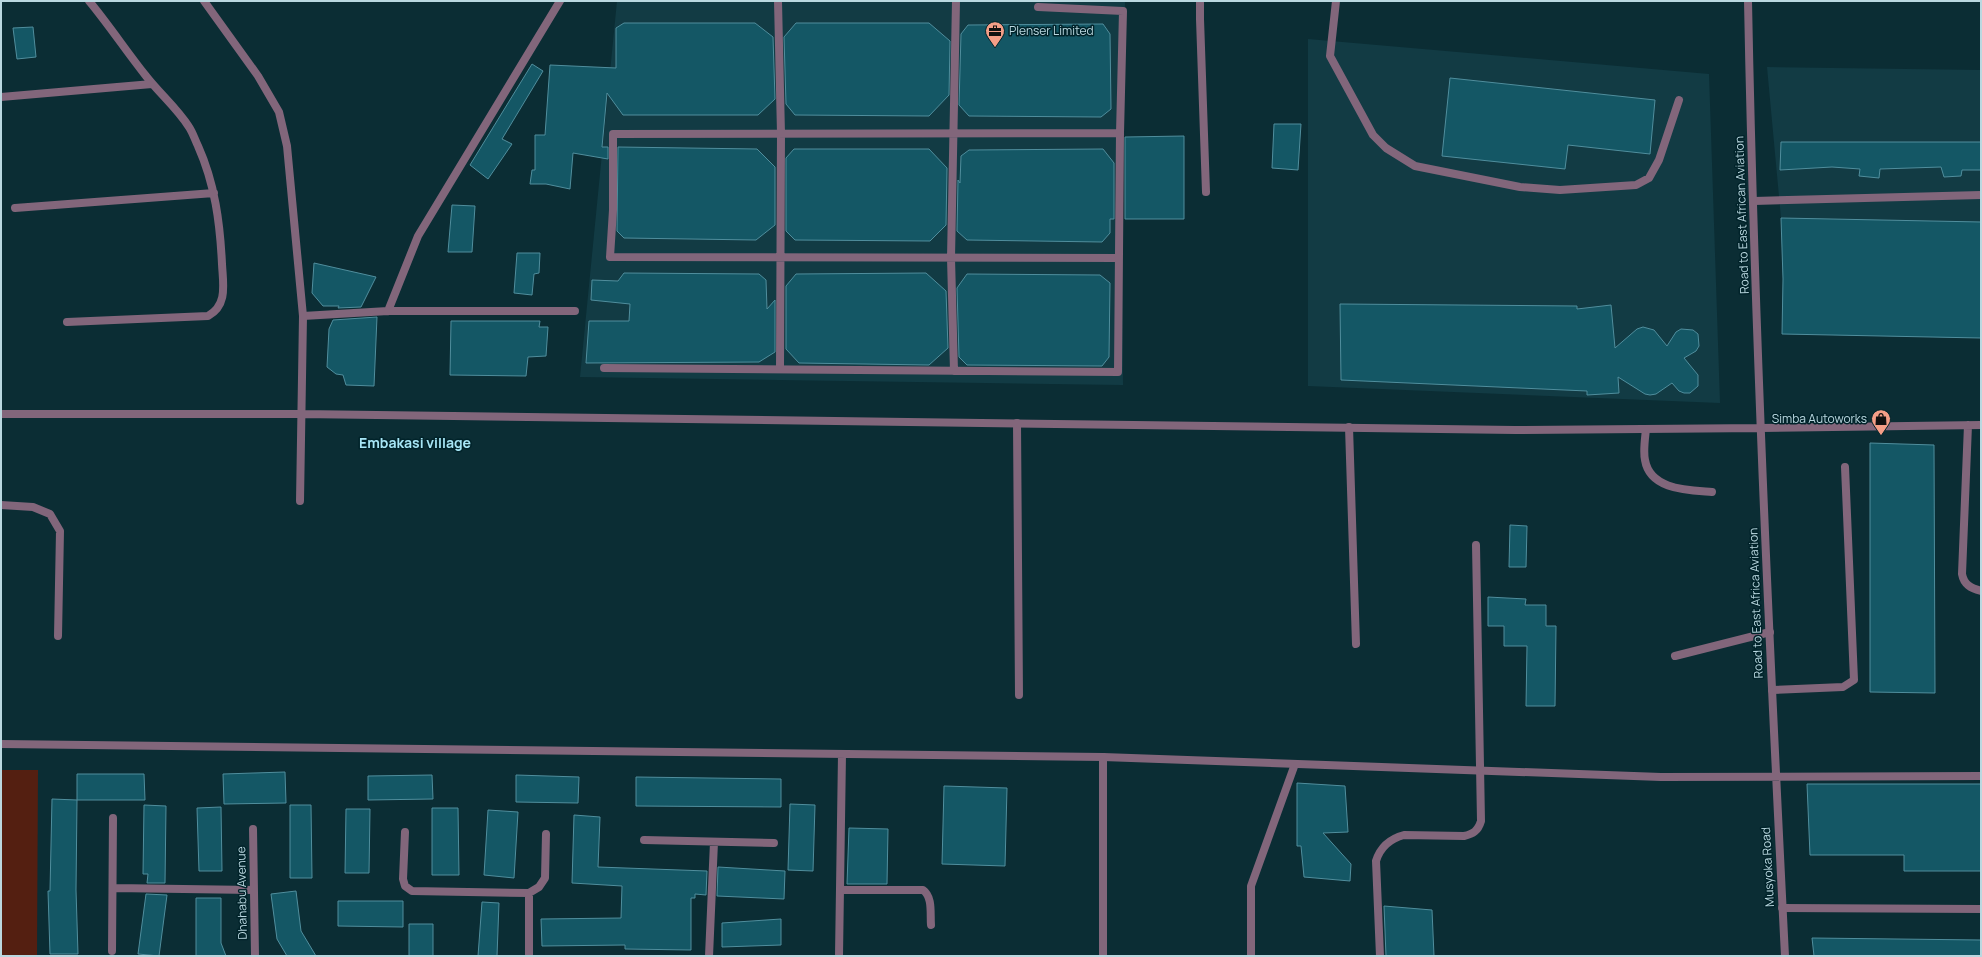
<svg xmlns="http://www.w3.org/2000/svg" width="1982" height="957" font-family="Manrope,sans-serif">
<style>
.built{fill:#123b44}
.green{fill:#541f11}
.building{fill:#145765;stroke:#508e9d}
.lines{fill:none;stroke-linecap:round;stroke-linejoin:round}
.lane{stroke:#82667b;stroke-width:8}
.street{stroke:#82667b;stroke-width:8}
.labels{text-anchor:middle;stroke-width:3;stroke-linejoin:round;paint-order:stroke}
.poi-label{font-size:12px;fill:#bad8e0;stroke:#01232a;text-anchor:start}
.street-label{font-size:12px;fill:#bad8e0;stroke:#01232a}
.quarter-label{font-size:14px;font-weight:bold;fill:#a7e6f6;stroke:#01232a}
</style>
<rect width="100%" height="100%" fill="#0b2d34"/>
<path class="built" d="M617 1H1125L1122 171 1123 385 580 377Z
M1308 39 1709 74 1720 403 1308 386Z
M1767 67 1981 70V338L1782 334 1783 281 1781 218Z"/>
<path class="green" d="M1 770H38L37 956H1Z"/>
<path class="building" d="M624 23H755L773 37 775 99 758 115H623L607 93 602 147H608V159L573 153 570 189 546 184H530L532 170H535V135H545L550 65 616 68V28Z
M796 23H929L950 41 949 95 929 116 795 115 786 104 784 37Z
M1103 24 1110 34 1111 109 1101 117 969 116 959 105 961 34 968 25Z
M33 27 36 57 17 59 13 28Z
M532 64 543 71 502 139 512 144 488 179 470 165Z
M1450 78 1655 100 1650 154 1568 145 1565 169 1442 156Z
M1274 124H1301L1298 170 1272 168Z
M1184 136V219H1125V137Z
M1781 142H1981V170H1962L1961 176 1944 177 1941 167 1880 169 1879 178 1859 176 1860 169 1832 167 1780 170Z
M618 147 757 149 775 167V225L756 240 624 238 617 231Z
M794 149H929L947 168 946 225 930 241 795 240 786 231V158Z
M1103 149 1114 163V219H1110V233L1102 242 967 240 957 231 958 180 960 183 961 156 969 150Z
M452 205 475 206 472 252H448Z
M1781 218 1981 222V338L1782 334 1783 279Z
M517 253H540L539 273 534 274 532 295 514 293Z
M314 263 376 277 361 307 338 308 339 306H323L312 293Z
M624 273 759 274 766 280 767 309 775 300V352L759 362 586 363 589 321H629L630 304 591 300 592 280 618 281Z
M926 273 946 291 948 348 929 365 799 363 786 349V286L796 274Z
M967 274 1100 275 1110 283 1109 357 1102 366 967 365 959 357 957 288Z
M1340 304 1577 306V309L1611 305 1615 348 1637 329 1643 327 1654 330 1667 346 1676 332 1681 329 1693 330 1698 334 1699 346 1696 351 1684 358 1698 375V386L1690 393H1684L1679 391 1672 383 1656 394 1650 395 1645 394 1618 377 1619 393 1587 395V391L1341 380Z
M377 317 374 386 346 385 343 375 336 374 327 367 329 329 333 320Z
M451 321H540L539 327H548L546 356 528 357 526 376 450 375Z
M1870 443 1934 445 1935 693 1870 692Z
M1510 525 1527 526 1526 567H1509Z
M1488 597 1526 599 1525 605H1546V626H1556L1555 706H1526L1527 646H1504V626H1488Z
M285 772 286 803 224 804 223 774Z
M77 774H144L145 800H77Z
M432 775 433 799 368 800V776Z
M516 775 579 777 578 803 516 802Z
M636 777 781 779V807L636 806Z
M1297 783 1345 786 1348 832 1323 833 1351 864 1350 881 1304 877 1301 846H1297Z
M1807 784H1981V871H1904V855H1810Z
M944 786 1007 788 1005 866 942 864Z
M52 799 77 800 76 890 78 954H50L48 891H50Z
M790 804 815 805 813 871 788 870Z
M144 805 166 806 165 883H147L148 874H143Z
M290 805H311L312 878H290Z
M221 807 222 871H199L197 808Z
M432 808H458L459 875H432Z
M346 809H370L369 873H345Z
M488 810 518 812 514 878 484 875Z
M574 815 600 817 598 867 707 871 706 895 695 894V898H691V950L625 949V945L542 946 541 919 621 918 622 886 572 883Z
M849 828 888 829 887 884H847Z
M718 867 785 871 784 899 717 896Z
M296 891 301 931 316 956H287L277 939 271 894Z
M146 894 167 895 159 956 138 954Z
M196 898H221V943L226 956H196Z
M338 901H403V927L338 926Z
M482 902 499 903 497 956H478Z
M1384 906 1432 910 1434 956H1386Z
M781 919V945L722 947V923Z
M409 924H433V956H409Z
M1812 938 1981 940V956H1814Z"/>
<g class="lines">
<path class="lane" d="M778 1 781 134 780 368
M1200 1V19L1206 192
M1336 1 1330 56 1373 135 1386 148 1415 166 1520 187 1560 190 1636 185 1649 178 1659 160 1679 100
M1038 7 1123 11 1120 133 613 134V210L610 257 1119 258
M1754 201 1981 195
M388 311 418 236 560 1
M303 316 388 311H575
M604 368 1118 372 1120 133
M954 371 951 258 956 1
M1017 423 1019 695
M1968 425 1962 574C1964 585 1971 588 1981 591
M1349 427 1356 644
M1761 428 1981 425
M1646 429C1645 439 1643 451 1645 460 1650 490 1688 490 1712 492
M1 505 33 507 50 514 60 531 58 636
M1675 656 1770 632
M1772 690 1843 687 1854 680 1845 467
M1103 757V956
M405 832 403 879 405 886 412 891 529 893
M644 840 774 843
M114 888 253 890
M840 890H923C933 897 930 914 931 925
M1782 908 1981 909
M112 951 113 818
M529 956V893L539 887 545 878 546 834
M709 956 714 842
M1251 956V886L1295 764
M1380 956 1376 861C1380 848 1389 839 1404 835L1464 836C1473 834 1478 831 1481 821L1476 545"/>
<path class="street" d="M204 1 258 76 279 112 287 146 303 316 300 501
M1748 1C1754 319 1769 638 1785 956
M1 97 152 84
M15 208 214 193
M67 322 208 316C228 305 223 284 222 264 220 223 215 184 198 146 195 140 193 133 189 127 177 108 160 94 146 76 126 51 109 25 89 1
M1 414H301L1515 430 1761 428
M1 744 1103 757 1661 777 1981 776
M253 829 255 956
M839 956 842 754"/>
</g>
<defs>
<g id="office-pin" transform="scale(1)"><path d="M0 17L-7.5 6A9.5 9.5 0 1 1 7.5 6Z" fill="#f49e87" stroke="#01232a"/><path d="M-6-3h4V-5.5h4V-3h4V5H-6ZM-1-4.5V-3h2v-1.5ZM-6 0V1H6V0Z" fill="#111"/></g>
<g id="shop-pin" transform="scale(1)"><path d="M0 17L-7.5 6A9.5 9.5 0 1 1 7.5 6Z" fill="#f49e87" stroke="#01232a"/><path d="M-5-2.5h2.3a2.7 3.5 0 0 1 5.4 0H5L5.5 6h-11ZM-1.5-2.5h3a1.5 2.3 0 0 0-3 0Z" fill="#111"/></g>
</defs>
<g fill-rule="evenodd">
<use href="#office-pin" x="995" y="31"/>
<use href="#shop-pin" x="1881" y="419"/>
</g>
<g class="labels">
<g class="poi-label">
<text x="1009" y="35">Plenser Limited</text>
<text x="1867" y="423" text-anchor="end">Simba Autoworks</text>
</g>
<g class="street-label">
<text transform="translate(1742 215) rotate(-92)" y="4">Road to East African Aviation</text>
<text transform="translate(1756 603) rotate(-92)" y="4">Road to East Africa Aviation</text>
<text transform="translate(1768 867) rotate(-93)" y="4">Musyoka Road</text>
<text transform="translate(242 893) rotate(-91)" y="4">Dhahabu Avenue</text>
</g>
<g class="quarter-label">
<text x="415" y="448">Embakasi village</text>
</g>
</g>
<rect width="1982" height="957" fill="none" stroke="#bad8e0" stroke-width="4"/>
</svg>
